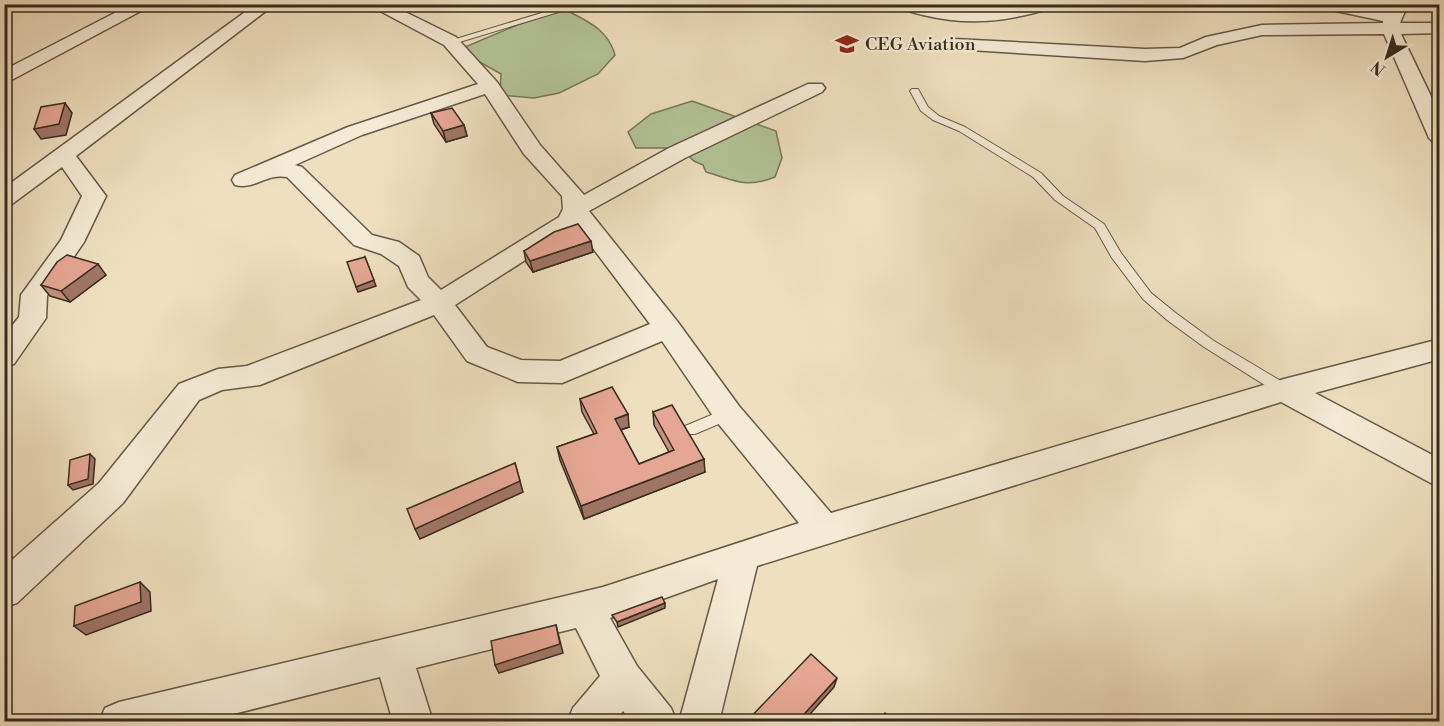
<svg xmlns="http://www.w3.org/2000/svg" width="1444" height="726" font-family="'Libre Bodoni',serif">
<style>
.green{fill:#b3c396;stroke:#75785b;stroke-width:1.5}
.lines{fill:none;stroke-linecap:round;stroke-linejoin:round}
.service-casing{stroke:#655948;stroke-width:2}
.minor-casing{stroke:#655948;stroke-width:3}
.service{fill:#f5ead5;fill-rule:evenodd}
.minor{fill:#f5ead5;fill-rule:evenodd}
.wall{fill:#c5907e;stroke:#372c20;stroke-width:1.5}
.shaded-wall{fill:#a07567;stroke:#372c20;stroke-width:1.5}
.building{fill:#e5a793;stroke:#372c20;stroke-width:1.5}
.labels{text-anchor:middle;stroke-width:4.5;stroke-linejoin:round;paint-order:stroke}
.far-poi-label{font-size:18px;fill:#372c20;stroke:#f5ead5;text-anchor:start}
</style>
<rect width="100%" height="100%" fill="#efdfbe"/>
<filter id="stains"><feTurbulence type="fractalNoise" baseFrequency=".00333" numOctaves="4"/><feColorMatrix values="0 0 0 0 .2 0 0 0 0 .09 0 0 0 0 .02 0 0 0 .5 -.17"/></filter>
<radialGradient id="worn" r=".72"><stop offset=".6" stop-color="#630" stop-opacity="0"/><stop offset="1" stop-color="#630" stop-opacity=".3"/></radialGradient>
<path class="green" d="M564 9C587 21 608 29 615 55L598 74 559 93 534 98 500 95 501 74 476 60 465 47 536 17Z
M692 101 776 131 782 158 775 177C745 189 735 180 706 172L703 165 694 161 680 148H636L628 132 651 114Z"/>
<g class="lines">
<g class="service-casing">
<path id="service" d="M571 4H585L453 44 446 42Z
M912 89H918L928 107 939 116 965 127 1041 173 1063 196 1104 224 1121 253 1151 293 1177 314 1214 341 1289 386 1291 390 1289 394H1279L1204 347 1167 320 1143 299 1112 258 1095 228 1055 200 1033 177 959 131 933 120 921 111 910 91Z
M728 408 733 410 735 414 733 418 695 434H685L683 430 685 426Z"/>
</g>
<g class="minor-casing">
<path id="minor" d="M132 4H154L4 84V70Z
M256 4H275L76 156 106 196 84 242 47 296 46 318 14 364 4 367V336L19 317 21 295 61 240 82 196 62 167 12 204 4 206V188Z
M367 4H389L456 37 497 82 540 145 584 195 669 148 808 84H822L825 88 822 92 685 158 589 211 677 321 739 406 831 513 1284 379 1440 339V359L1315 393 1440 459V488L1281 402 757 566 719 722H679L718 579 610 618 637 666 671 708 677 722H631L623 711 614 722H567L573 708 600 676 576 628 416 668 433 722H393L380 677 202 722H99L105 708 119 702 603 587 799 523 717 422 662 341 562 383 518 382 467 361 434 315 260 385 222 390 199 400 123 503 17 603 4 607V567L99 483 179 384 218 369 247 366 421 300 408 287 399 266 381 254 354 245 287 177C266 173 255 190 235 185L232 180 235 175 348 127 478 84 444 45ZM485 94 524 154 562 196 563 209 559 217 441 290 428 277 419 256 399 242 372 235 302 167 295 165 362 135ZM577 227 650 324 560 361 521 360 487 347 455 305Z
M898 4C924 4 947 12 973 12 1000 13 1026 4 1053 4L1051 8C1007 22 968 26 923 15 915 13 904 11 898 4Z
M1320 4H1355L1387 11 1391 4H1408L1400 23H1440V33L1401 34 1440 115V144L1433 142 1429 138 1384 34 1262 35 1217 45 1183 58 1145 61 954 49 945 44 954 39 1145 49 1180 48 1206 37 1262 25 1383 23V21L1322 8Z"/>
</g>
<use href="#service" class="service"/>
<use href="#minor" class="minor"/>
</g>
<path class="wall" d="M431 113 464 125 467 136 446 142 434 124Z
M524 251 593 252 533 272 526 262Z
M106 275 70 302 50 296 41 285Z
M580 399 629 427 621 430 639 464 669 452 654 425 653 412 705 472 584 519 560 460 557 447 594 434 582 412Z"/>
<path class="shaded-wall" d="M65 103 72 113 66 135 41 139 34 129Z
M464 125 467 136 446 142 443 131Z
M591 241 593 252 533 272 530 261Z
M365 257 376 286 358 292 356 287Z
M98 264 106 275 70 302 61 291Z
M628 414 629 427 617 431 615 419Z
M90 454 95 459 93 484 73 490 68 485Z
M704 459 705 472 584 519 581 506Z
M515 463 523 492 420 539 415 529Z
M140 582 150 592 151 611 86 635 74 626Z
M665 603V608L618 627 617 622Z
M556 625 563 653 499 673 495 665Z
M837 678 834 687 803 722H797Z"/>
<path class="building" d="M65 103 59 124 34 129 41 107Z
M452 108 464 125 443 131 431 113Z
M578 224 591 241 530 261 524 251 554 232Z
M67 255 98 264 61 291 41 285 57 262Z
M365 257 374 280 356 287 347 262Z
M612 387 628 414 615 419 639 464 674 450 653 412 672 405 704 459 581 506 557 447 597 433 580 399Z
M90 454 88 479 68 485 70 460Z
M515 463 520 481 415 529 407 509Z
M140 582 141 602 74 626 75 606Z
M662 597 665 603 617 622 612 615Z
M556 625 560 644 495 665 491 641Z
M811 654 837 678 797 722H746Z
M885 713 895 722H878Z"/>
<defs>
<g id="school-bare" transform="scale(1.8)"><path d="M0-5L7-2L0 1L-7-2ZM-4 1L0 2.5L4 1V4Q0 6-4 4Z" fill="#8f2418" stroke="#f5ead5" stroke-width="2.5" paint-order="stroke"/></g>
</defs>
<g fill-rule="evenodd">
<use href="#school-bare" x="847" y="44"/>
</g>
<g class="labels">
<g class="far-poi-label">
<text x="865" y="50">CEG Aviation</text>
</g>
</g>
<rect width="1444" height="726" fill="none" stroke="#efdfbe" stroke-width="24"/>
<rect x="6" y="6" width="1432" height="714" fill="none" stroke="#372c20" stroke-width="3"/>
<rect x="12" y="12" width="1420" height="702" fill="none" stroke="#372c20" stroke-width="1.5"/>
<g transform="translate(1387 57) rotate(218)" stroke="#f5ead5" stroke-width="4.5" paint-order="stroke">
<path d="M0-4.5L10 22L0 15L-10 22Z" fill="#372c20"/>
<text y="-9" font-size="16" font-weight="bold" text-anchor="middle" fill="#372c20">N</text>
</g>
<rect width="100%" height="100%" filter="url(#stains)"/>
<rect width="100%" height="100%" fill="url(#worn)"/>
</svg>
